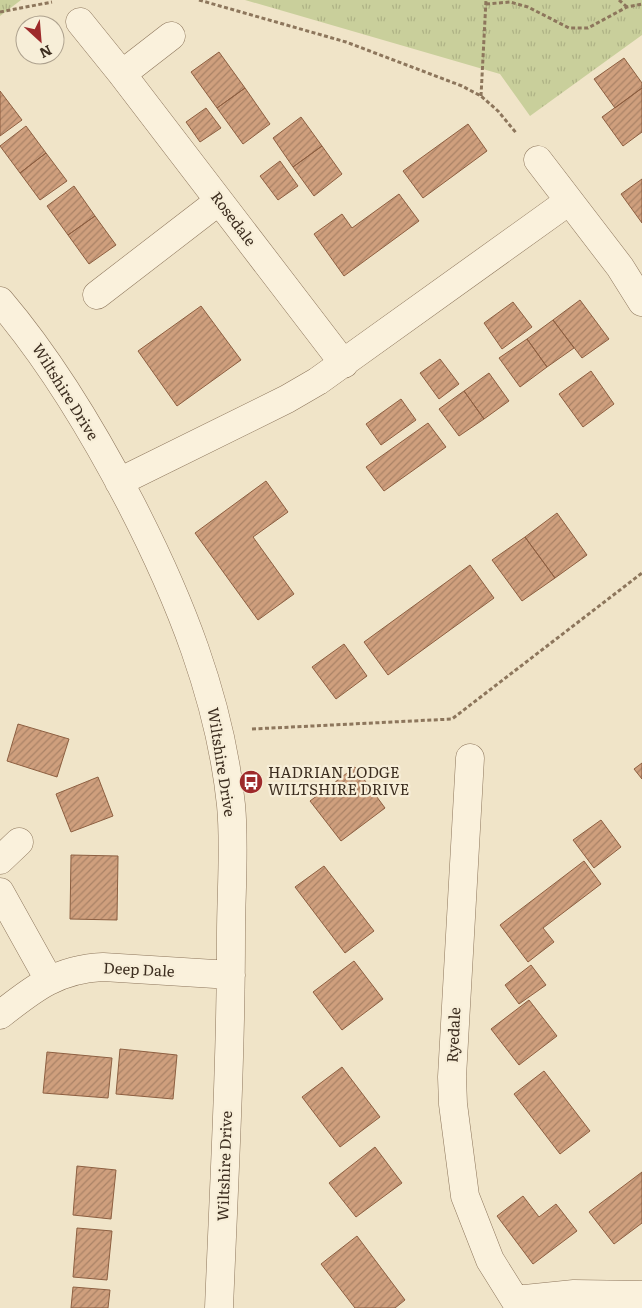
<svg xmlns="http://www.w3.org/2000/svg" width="642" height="1308" font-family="Literata,serif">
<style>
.grass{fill:url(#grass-tufts)}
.building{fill:url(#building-hatch);stroke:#8d5f41}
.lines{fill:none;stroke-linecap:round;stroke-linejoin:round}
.minor-casing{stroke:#8d765c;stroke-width:29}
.path{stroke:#8d765c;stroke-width:3;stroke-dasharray:4 2.5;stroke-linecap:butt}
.minor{stroke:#faf1dc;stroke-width:28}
.labels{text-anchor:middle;stroke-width:4.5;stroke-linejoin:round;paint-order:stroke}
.street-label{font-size:15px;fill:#3d2e20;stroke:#f7eed8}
.poi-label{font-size:15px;fill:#3d2e20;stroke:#f7eed8;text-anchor:start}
</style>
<defs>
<pattern id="grass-tufts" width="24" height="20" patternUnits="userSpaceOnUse" patternTransform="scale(1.25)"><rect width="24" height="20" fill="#c9cf9b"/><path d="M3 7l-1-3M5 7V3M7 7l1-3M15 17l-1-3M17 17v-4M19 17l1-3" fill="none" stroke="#aeb285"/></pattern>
<pattern id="building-hatch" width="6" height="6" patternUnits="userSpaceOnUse" patternTransform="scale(1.25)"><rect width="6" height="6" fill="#cf9f7d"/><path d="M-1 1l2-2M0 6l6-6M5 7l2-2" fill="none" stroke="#a98266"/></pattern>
</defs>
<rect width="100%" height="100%" fill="#f0e4c8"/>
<path class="grass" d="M0 0H21L0 16Z
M245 0H642V35L530 116 500 74Z"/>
<path class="building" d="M219 52 245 88 217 108 191 72Z
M624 58 642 83V88L615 108 594 79Z
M245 88 270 124 243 144 217 108Z
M642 88V132L623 146 602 117Z
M0 91 22 120 0 136Z
M206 108 221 128 200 142 186 122Z
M301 117 322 146 293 167 273 138Z
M468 124 487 151 423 198 403 171Z
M26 126 46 153 20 173 0 146Z
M322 146 342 174 314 196 293 167Z
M46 153 67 181 40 200 20 173Z
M280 161 298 186 278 200 260 176Z
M642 179V223L621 194Z
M74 186 95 216 68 235 47 206Z
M399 194 419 221 344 276 314 234 342 214 352 228Z
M95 216 116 245 89 264 68 235Z
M580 300 609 339 582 358 553 320Z
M513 302 532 327 502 349 484 323Z
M201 306 241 360 177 406 138 351Z
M553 320 574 348 547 367 527 339Z
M527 339 547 367 520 387 499 358Z
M440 359 459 384 439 399 420 373Z
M591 371 614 404 583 427 559 394Z
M489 373 509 401 484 419 464 391Z
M464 391 484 419 459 436 439 409Z
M401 399 416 420 381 445 366 424Z
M428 423 446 447 384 491 366 467Z
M266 481 288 512 253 537 294 594 258 620 195 533Z
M557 513 587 555 555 578 525 537Z
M525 537 555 578 522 601 492 560Z
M470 565 494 598 388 675 364 642Z
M344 644 367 676 336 699 312 667Z
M18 724 69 739 57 777 7 761Z
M642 763V779L634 769Z
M355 767 385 808 341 841 310 801Z
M98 777 113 816 71 832 56 794Z
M601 820 621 847 594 868 573 840Z
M71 855 118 856 117 920 70 919Z
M584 861 601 884 543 928 554 942 528 962 500 925Z
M324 866 374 931 345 953 295 887Z
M354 961 383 999 342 1030 313 992Z
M531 965 546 985 519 1004 505 985Z
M529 1000 557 1036 519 1065 491 1029Z
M120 1049 177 1055 173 1099 116 1094Z
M47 1052 112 1058 108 1098 43 1093Z
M342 1067 380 1117 340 1147 302 1097Z
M544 1071 590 1131 560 1154 514 1094Z
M375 1147 402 1183 356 1217 329 1183Z
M77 1166 116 1170 111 1219 73 1215Z
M642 1172V1223L614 1244 589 1212Z
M523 1196 539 1217 556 1204 577 1231 533 1264 497 1216Z
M77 1228 112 1231 107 1280 73 1277Z
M357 1236 405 1300 395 1308H355L321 1264Z
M73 1287 110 1290 108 1308H71Z"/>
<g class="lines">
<g class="minor-casing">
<path id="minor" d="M80 22 122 74 344 364
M122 74 171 36
M538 160 620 267 642 302
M97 295 219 201
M0 301C52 362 93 431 130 502 179 597 220 698 231 805 235 845 231 893 231 934 231 1058 224 1183 219 1308
M119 482 287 399 318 381 569 201
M470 758 452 1077 453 1104 465 1196 490 1260 515 1300 574 1294 642 1295
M0 860 19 842
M0 892 49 980
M0 1015C34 988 58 969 103 967L231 975"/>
</g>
<path class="path" d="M199 0 346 42 462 86 481 96 498 111 517 134
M619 0 627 7
M486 4 510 2 528 7 569 28H588L627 7 642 4
M0 12 52 2
M481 96 486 0
M252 729 452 719 642 573"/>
<use href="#minor" class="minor"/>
</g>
<defs>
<g id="bus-disc" transform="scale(1.25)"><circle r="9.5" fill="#9e2a2b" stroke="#f7eed8"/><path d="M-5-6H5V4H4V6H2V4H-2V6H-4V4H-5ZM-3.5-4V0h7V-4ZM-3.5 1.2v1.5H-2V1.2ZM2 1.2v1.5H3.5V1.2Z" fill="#fff"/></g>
</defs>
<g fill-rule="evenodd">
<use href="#bus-disc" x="251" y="782"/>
</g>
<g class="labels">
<g class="street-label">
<text transform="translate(233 219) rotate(53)" y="5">Rosedale</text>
<text transform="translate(65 392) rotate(58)" y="5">Wiltshire Drive</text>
<text transform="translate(221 762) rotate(81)" y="5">Wiltshire Drive</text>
<text transform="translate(139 970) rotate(3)" y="5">Deep Dale</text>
<text transform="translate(454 1035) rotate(-87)" y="5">Ryedale</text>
<text transform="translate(225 1166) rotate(-88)" y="5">Wiltshire Drive</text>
</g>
<g class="poi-label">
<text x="268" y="778">HADRIAN LODGE<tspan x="268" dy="17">WILTSHIRE DRIVE</tspan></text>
</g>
</g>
<g transform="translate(40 40) rotate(154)"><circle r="24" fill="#f7eed8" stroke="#ada18e"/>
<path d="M0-4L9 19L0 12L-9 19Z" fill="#9e2a2b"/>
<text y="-8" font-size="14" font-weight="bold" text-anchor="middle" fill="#3d2e20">N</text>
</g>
</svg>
